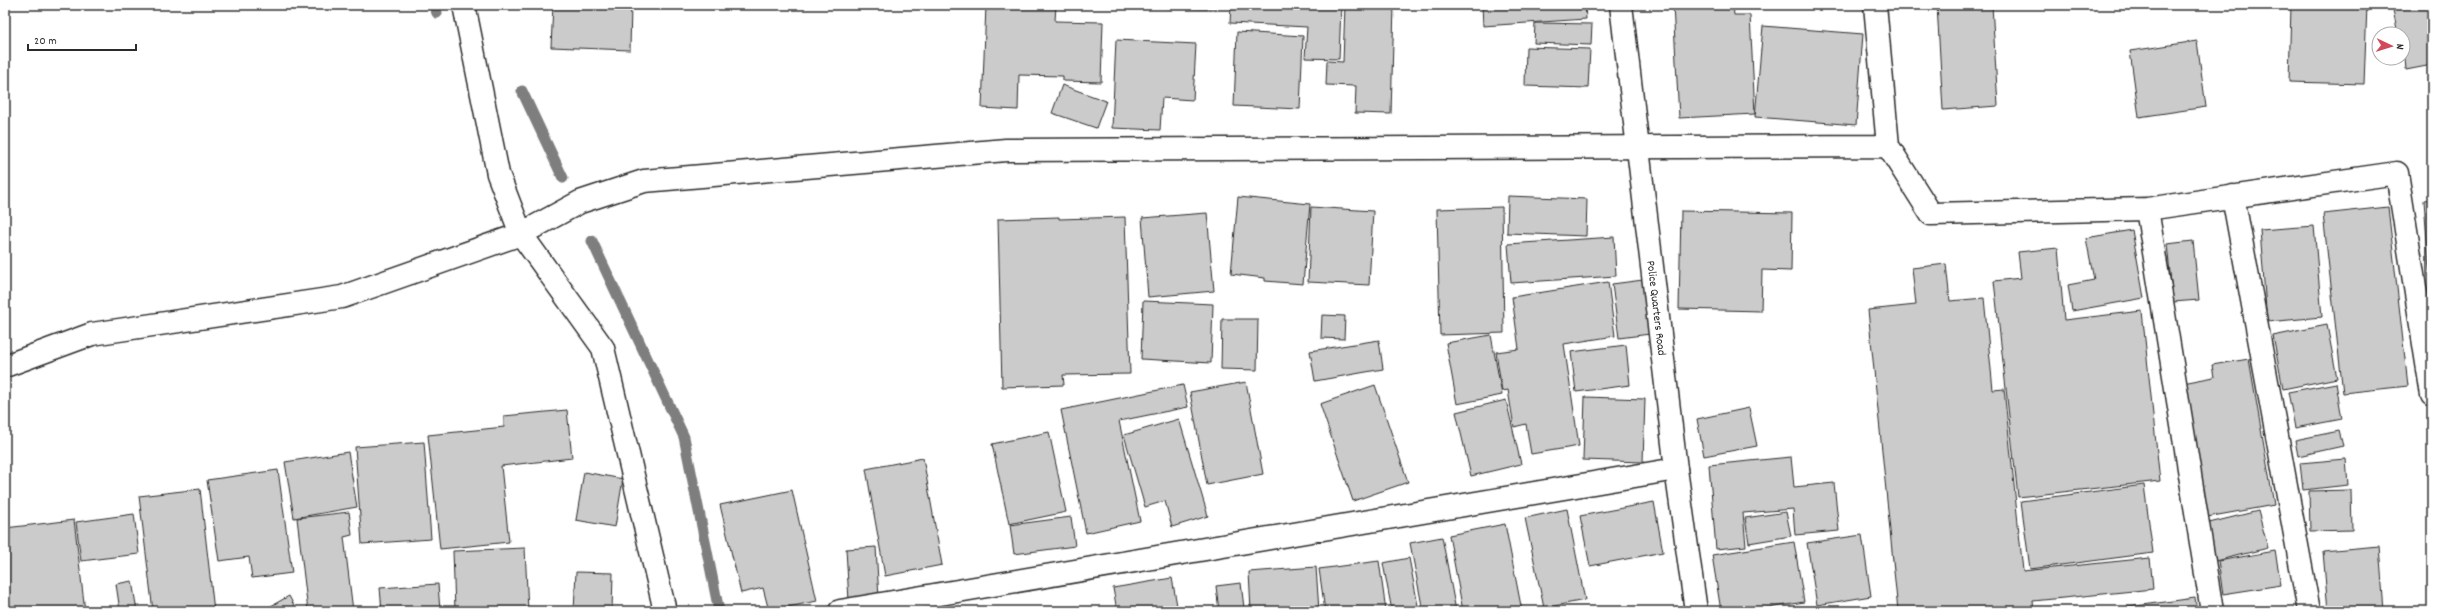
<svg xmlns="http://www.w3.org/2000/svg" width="2437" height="616" font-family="Dekko,sans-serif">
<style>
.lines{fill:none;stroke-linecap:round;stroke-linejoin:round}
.stream{stroke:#7e7e7e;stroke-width:11}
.building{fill:#cbcbcb;stroke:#2b2b2b}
.street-casing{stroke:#2b2b2b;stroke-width:25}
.secondary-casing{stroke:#2b2b2b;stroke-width:25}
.street{stroke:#fff;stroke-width:22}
.secondary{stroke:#fff;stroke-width:22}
.labels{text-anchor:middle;stroke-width:4;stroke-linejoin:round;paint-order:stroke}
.street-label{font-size:12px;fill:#2b2b2b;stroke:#fff}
</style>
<rect width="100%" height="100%" fill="#fff"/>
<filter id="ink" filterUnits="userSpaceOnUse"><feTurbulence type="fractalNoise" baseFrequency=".025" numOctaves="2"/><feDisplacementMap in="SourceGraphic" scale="8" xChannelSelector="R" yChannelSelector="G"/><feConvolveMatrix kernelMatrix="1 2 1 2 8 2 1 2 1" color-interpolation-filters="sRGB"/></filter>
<g filter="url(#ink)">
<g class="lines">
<path class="stream" d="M434 5 437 13
M522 91 563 178
M592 241 684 437 719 611"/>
</g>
<path class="building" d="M553 5H631L630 50 551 47Z
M986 5H1056L1055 21 1103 22 1101 82 1063 81V76L1019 75 1018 110 982 108Z
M1167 5H1216V9L1167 8Z
M1231 5H1341L1339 59 1305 58 1307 27 1230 23Z
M1345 5H1394L1391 114 1355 113 1356 86 1326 85 1327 61 1343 62Z
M1482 5H1585L1586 19 1483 26Z
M1673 5H1733L1734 15H1750L1755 114 1679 118Z
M1937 5H1992L1998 106 1943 110Z
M2291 5H2367L2364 84 2289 82Z
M2392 5H2432V65L2406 70 2403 34H2398Z
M1535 23 1592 24 1591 45 1534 43Z
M1763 26 1863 34 1856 125 1755 117Z
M1237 32 1303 36 1300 109 1234 106Z
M1116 40 1196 44 1193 100 1162 98 1160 130 1112 128Z
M2197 41 2206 107 2139 117 2130 51Z
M1526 47 1590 49 1588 88 1525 86Z
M1062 85 1106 101 1096 128 1052 113Z
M1508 196 1587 199 1586 236 1507 233Z
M1238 197 1310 204 1303 284 1265 281V278L1231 274Z
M2432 199V282L2430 283 2424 200Z
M1311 207 1373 211 1369 285 1308 282Z
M1502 207 1504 333 1440 335 1437 209Z
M2388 207 2408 386 2343 393 2323 214Z
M1681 211 1792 213 1791 271 1762 270 1761 311 1679 309Z
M1207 213 1214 291 1148 297 1142 218Z
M1059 217V219L1125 217 1130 374 1063 375 1064 385 1002 387 998 219Z
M2314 226 2322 317 2267 322 2260 230Z
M2132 230 2144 298 2072 311 2068 285 2094 280 2086 238Z
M1614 237 1616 276 1511 283 1508 244Z
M2193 241 2199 300 2173 302 2167 244Z
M2058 248 2064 320 2142 311 2160 481 2018 497 1994 281 2021 278 2018 252Z
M1946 264 1950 301 1984 298 1993 390 2004 389 2023 571 2150 558 2153 589 2033 601 2034 611H1898L1868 310 1916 305 1912 268Z
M1643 280 1650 334 1619 338 1612 284Z
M1608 282 1615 336 1564 344 1579 446 1531 454 1526 424 1514 427 1508 390 1502 391 1496 352 1519 349 1512 297Z
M1143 301 1213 304 1211 363 1141 359Z
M1322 315 1345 316 1344 339 1321 338Z
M1222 319H1258L1257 370 1221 369Z
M2327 325 2337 378 2283 389 2273 336Z
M1491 335 1502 395 1457 404 1446 343Z
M1379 340 1383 369 1315 381 1310 351Z
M1626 345 1630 385 1576 392 1571 352Z
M2249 359 2274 505 2207 517 2183 383 2214 377 2212 365Z
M1246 382 1263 474 1207 485 1190 392Z
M2336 383 2342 419 2295 428 2288 392Z
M1183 385 1188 407 1119 421 1140 521 1086 533 1061 410Z
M1375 385 1408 482 1353 501 1320 404Z
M1585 397 1645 399 1643 462 1583 460Z
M1506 400 1521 464 1471 476 1456 412Z
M1749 408 1757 446 1704 456 1697 419Z
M567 410 572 458 501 466 509 542 440 549 428 435 504 427V416Z
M1179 419 1208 516 1172 527 1165 501 1145 507 1124 435Z
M2339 431 2343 446 2298 456 2295 440Z
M1049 432 1066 512 1009 524 992 444Z
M424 442 431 539 362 544 355 447Z
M348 452 357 507 294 518 285 462Z
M1791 457 1794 487 1834 483 1839 531 1795 535 1793 509 1743 513 1746 546 1716 549 1709 465Z
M923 458 942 565 885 576 866 469Z
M2346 459 2348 485 2303 490 2300 463Z
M278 470 292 573 252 578 249 557 219 561 207 480Z
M584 472 623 479 615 527 576 520Z
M2144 485 2153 553 2030 569 2021 501Z
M200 489 214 611H153L139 496Z
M792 490 817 601 769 611 763 588 741 593 720 505Z
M2351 490 2352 530 2310 531 2309 491Z
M1654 502 1663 552 1590 566 1580 516Z
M1567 509 1585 600 1544 608 1525 518Z
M2258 511 2268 548 2215 561 2205 524Z
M349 512 352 535 344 537 353 611H308L297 518Z
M1786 512 1791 536 1749 543 1745 518Z
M134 514 139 554 81 561 76 522Z
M1071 517 1075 546 1014 554 1010 525Z
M74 520 85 611H5V528Z
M1505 524 1522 611H1463L1449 535Z
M1862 535 1871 596 1817 605 1807 543Z
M1442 537 1456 611H1423L1410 543Z
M1794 542 1804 602 1751 611H1721L1712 555Z
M2379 546 2384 611H2328L2323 551Z
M876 547 879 599 849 601 846 549Z
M525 548 528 611H455L453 551Z
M2275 551 2281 585 2223 594 2218 561Z
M1409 558 1419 611H1392L1383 563Z
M1379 561 1386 611H1325L1319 569Z
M1316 567 1319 611H1251L1249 572Z
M576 572 613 573 612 611H574Z
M1172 578 1178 611H1117L1113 588Z
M132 581 137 611H120L116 584Z
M1241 583 1244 608 1219 611 1216 586Z
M438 584 440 611H382L380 588Z
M289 596 297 611H262Z
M2195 598 2197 611H2098Z
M1869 607V611H1829Z
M1101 609V611H1069Z"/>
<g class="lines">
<g class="street-casing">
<path id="street" d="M464 5 498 174 521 234 603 348 665 611
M1875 5 1888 146
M2233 196 2309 611
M2147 209 2212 611
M5 366 92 334 342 297 521 234 580 202 644 181 1006 150 1888 146 1931 214 2147 209 2397 173 2432 395
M840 611 1676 469"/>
</g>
<g class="secondary-casing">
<g id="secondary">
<path id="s1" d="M1621 5 1676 469 1696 611"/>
</g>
</g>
<use href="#street" class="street"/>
<use href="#secondary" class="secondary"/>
</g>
</g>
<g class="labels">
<g class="street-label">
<text dy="4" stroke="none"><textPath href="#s1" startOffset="305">Police Quarters Road</textPath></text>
</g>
</g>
<rect width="2437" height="616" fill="none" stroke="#fff" stroke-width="20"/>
<rect x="10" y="10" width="2417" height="596" fill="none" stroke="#2b2b2b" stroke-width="1.5" filter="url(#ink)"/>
<g transform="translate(2391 46) rotate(94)"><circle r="19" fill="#ffffff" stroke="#aaaaaa"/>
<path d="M0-3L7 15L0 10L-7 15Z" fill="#d1495b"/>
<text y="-6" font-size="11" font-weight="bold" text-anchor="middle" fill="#2b2b2b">N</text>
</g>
<path d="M28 44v6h108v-6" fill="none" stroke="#2b2b2b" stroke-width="2"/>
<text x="34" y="44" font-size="12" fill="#2b2b2b" stroke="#ffffff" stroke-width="3" paint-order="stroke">20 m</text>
</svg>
